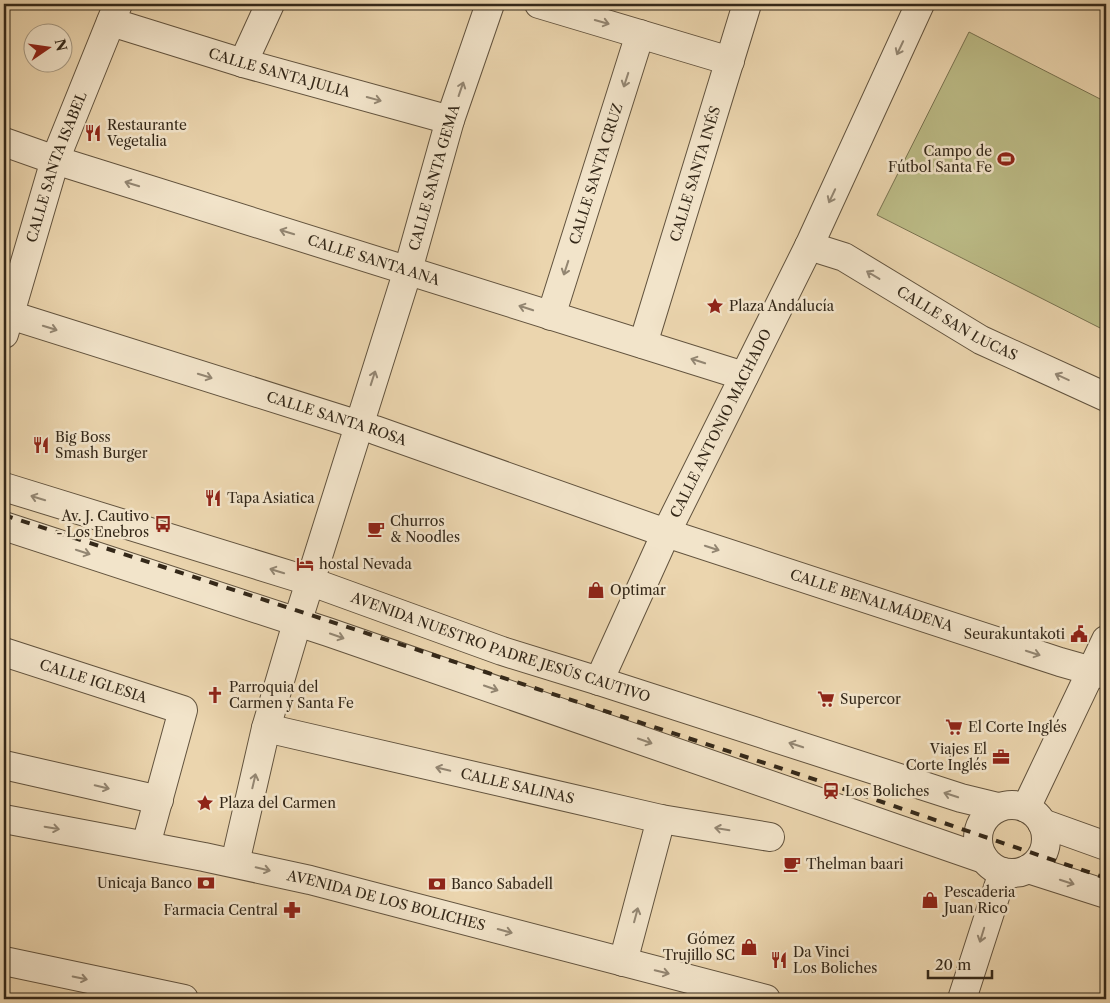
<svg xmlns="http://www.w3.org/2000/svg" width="1110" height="1003" font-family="'Libre Caslon Text',serif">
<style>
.green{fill:#bcbc87;stroke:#787250}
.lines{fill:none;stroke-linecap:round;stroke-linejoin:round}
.minor-casing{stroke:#62533e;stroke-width:30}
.minor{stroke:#f2e4ca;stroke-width:28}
.rail{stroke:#342819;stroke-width:4;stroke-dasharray:9 9;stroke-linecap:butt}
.oneway{stroke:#938672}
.labels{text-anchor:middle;stroke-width:5;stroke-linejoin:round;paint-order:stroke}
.street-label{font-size:14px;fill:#342819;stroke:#f2e4ca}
.poi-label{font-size:14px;fill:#342819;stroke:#f2e4ca;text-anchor:start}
</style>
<rect width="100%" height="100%" fill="#ebd5ae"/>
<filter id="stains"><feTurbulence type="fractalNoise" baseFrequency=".004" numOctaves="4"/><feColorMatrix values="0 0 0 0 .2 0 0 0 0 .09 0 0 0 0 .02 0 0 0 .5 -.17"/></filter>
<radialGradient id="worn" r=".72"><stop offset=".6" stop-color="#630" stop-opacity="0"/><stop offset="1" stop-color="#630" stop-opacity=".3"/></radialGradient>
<path class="green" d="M969 32 1106 102V331L877 215Z"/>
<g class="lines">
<g class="minor-casing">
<g id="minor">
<path d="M539 4 730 61"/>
<path id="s1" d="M111 22 243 63 450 120"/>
<path d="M243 63 270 4"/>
<path id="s2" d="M4 142 55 160 744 376"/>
<path id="s3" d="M809 246 844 257 981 340 1106 397"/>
<path id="s4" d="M4 313 375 430 666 533 1060 662 1106 675"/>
<path id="s5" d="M551 316 640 34"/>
<path id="s6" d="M4 334 55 160 118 4"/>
<path id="s7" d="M643 344 747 4"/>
<path id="s8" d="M4 487 309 581 502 651 599 681 961 798 998 807"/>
<path d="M4 526 328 632 984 859"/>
<path id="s9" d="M4 652 183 710 146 845"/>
<path id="s10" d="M599 681 666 533 809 246 920 4"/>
<path id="s11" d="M266 728 661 819 770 837"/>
<path d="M4 765 159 800"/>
<circle cx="1012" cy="839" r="34"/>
<path d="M1026 808 1106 640"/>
<path id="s12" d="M4 819 204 857 310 880 766 999"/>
<path d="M1042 823 1106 846"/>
<path id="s13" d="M235 863 266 728 297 623 408 270 450 120 490 4"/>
<path d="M1028 869 1106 894"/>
<path d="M4 961 184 999"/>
<path d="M623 962 661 819"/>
<path d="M962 999 1003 872"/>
</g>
</g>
<use href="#minor" class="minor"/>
<path class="rail" d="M4 515 835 786 1106 878"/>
</g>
<defs><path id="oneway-shaft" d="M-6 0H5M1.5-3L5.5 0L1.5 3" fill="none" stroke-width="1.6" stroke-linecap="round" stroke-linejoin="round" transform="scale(1.25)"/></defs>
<g class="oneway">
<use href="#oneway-shaft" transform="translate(602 22) rotate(16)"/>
<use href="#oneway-shaft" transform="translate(900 48) rotate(115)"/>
<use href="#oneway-shaft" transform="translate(626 80) rotate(108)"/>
<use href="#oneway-shaft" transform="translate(461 89) rotate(-71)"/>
<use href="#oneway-shaft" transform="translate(374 99) rotate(15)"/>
<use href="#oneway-shaft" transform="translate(132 184) rotate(-163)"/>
<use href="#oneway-shaft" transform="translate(832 196) rotate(115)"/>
<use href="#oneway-shaft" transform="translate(287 232) rotate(-163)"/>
<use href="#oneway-shaft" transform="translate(566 268) rotate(108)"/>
<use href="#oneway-shaft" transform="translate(873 275) rotate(-149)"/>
<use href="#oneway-shaft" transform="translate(526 308) rotate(-162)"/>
<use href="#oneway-shaft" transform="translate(50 328) rotate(17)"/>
<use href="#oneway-shaft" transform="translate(698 361) rotate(-162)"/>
<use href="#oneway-shaft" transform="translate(205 376) rotate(17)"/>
<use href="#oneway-shaft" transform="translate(1062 377) rotate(-155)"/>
<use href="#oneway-shaft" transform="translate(373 378) rotate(-72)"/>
<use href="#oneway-shaft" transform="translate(38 498) rotate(-163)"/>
<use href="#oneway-shaft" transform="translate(712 548) rotate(18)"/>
<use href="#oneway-shaft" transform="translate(83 552) rotate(18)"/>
<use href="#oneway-shaft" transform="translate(277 571) rotate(-163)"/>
<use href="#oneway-shaft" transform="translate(337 636) rotate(19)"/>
<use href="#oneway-shaft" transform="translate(1033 653) rotate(18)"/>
<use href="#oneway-shaft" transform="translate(491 688) rotate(19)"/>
<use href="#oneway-shaft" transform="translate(645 741) rotate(19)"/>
<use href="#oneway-shaft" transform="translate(796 745) rotate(-162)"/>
<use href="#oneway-shaft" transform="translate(443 769) rotate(-167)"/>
<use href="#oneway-shaft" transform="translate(254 781) rotate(-77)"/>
<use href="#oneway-shaft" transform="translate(102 787) rotate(13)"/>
<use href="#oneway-shaft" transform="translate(951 795) rotate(-162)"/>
<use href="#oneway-shaft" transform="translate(52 828) rotate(10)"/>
<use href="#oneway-shaft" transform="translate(722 829) rotate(-171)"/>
<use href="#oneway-shaft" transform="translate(263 869) rotate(13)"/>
<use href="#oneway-shaft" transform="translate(1067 882) rotate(18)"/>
<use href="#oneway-shaft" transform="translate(636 915) rotate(-75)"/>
<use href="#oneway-shaft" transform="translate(505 931) rotate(15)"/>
<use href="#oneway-shaft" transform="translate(982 935) rotate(107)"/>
<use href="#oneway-shaft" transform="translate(662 972) rotate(14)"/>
<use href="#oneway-shaft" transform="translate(80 978) rotate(12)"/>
</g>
<defs>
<g id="restaurant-bare" transform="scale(1.35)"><path d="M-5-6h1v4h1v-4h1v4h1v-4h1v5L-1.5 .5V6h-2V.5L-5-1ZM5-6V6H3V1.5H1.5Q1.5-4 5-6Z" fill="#8f2418" stroke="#f2e4ca" stroke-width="2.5" paint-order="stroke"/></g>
<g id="stadium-bare" transform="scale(1.35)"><path d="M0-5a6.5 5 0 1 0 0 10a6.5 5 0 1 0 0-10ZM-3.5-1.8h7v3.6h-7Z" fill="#8f2418" stroke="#f2e4ca" stroke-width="2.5" paint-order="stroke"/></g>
<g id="sight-bare" transform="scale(1.35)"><path d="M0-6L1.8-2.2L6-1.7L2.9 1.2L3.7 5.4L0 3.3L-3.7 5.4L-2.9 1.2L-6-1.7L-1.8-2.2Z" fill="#8f2418" stroke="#f2e4ca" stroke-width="2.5" paint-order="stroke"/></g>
<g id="bus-bare" transform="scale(1.35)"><path d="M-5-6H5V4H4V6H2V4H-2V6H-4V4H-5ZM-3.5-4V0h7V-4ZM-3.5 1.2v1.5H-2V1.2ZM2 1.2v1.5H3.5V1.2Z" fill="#8f2418" stroke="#f2e4ca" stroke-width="2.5" paint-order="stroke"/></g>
<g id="cafe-bare" transform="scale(1.35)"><path d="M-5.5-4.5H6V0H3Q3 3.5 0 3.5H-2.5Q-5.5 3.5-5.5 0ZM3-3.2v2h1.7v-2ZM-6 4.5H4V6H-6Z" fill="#8f2418" stroke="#f2e4ca" stroke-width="2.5" paint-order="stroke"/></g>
<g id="hotel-bare" transform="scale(1.35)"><path d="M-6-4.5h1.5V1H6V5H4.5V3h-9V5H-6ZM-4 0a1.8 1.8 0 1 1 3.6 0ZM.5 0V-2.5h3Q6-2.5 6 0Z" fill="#8f2418" stroke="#f2e4ca" stroke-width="2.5" paint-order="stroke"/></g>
<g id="shop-bare" transform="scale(1.35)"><path d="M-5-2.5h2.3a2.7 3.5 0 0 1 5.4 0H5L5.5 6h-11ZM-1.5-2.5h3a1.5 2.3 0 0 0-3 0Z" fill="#8f2418" stroke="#f2e4ca" stroke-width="2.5" paint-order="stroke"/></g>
<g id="civic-bare" transform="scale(1.35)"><path d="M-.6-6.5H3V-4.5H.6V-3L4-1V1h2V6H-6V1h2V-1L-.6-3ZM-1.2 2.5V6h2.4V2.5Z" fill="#8f2418" stroke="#f2e4ca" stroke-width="2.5" paint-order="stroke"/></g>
<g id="church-bare" transform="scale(1.35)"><path d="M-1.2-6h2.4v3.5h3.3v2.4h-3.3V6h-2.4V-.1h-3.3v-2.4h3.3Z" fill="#8f2418" stroke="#f2e4ca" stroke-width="2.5" paint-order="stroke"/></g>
<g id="supermarket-bare" transform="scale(1.35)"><path d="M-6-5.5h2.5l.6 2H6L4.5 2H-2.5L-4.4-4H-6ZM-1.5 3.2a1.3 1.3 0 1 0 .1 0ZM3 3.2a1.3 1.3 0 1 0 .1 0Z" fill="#8f2418" stroke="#f2e4ca" stroke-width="2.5" paint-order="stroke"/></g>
<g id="office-bare" transform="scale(1.35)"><path d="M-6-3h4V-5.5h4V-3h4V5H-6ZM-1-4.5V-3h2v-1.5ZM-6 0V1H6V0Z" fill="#8f2418" stroke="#f2e4ca" stroke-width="2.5" paint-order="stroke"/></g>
<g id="station-bare" transform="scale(1.35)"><path d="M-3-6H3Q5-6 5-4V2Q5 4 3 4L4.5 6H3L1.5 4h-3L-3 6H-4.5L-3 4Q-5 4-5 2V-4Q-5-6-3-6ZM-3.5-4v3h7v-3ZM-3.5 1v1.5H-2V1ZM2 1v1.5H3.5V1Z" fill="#8f2418" stroke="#f2e4ca" stroke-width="2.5" paint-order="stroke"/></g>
<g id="bank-bare" transform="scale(1.35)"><path d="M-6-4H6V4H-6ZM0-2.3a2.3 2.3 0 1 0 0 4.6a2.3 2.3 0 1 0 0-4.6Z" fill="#8f2418" stroke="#f2e4ca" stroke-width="2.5" paint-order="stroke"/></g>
<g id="pharmacy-bare" transform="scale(1.35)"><path d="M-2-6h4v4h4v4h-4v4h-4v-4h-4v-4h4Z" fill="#8f2418" stroke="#f2e4ca" stroke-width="2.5" paint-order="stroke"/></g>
</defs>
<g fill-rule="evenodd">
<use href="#restaurant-bare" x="93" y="133"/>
<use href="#stadium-bare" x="1006" y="159"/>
<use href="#sight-bare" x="715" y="306"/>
<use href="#restaurant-bare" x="41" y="445"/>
<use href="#restaurant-bare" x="213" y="498"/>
<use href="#bus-bare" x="163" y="524"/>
<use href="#cafe-bare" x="376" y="529"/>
<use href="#hotel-bare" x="305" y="564"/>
<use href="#shop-bare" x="596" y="590"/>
<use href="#civic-bare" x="1079" y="634"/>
<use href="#church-bare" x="215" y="695"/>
<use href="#supermarket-bare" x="826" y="699"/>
<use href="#supermarket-bare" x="954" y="727"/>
<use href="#office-bare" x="1001" y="757"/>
<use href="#station-bare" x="831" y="791"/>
<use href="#sight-bare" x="205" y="803"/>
<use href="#cafe-bare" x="792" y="864"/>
<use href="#bank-bare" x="206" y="883"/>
<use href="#bank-bare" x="437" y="884"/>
<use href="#shop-bare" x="930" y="900"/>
<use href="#pharmacy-bare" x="292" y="910"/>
<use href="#shop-bare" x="749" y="947"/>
<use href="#restaurant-bare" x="779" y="960"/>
</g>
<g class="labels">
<g class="street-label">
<text dy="5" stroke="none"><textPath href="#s1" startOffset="176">CALLE SANTA JULIA</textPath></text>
<text dy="5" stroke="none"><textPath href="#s6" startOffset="175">CALLE SANTA ISABEL</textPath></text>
<text dy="5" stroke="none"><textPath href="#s7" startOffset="178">CALLE SANTA INÉS</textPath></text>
<text dy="5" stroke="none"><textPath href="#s5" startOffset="149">CALLE SANTA CRUZ</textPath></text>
<text dy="5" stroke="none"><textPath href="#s13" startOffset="714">CALLE SANTA GEMA</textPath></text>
<text dy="5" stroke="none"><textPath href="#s2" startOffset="388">CALLE SANTA ANA</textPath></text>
<text dy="5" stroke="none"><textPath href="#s3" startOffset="168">CALLE SAN LUCAS</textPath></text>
<text dy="5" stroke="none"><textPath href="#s4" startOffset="349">CALLE SANTA ROSA</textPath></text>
<text dy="5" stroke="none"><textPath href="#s10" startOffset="285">CALLE ANTONIO MACHADO</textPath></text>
<text dy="5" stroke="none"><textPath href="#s4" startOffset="914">CALLE BENALMÁDENA</textPath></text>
<text dy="5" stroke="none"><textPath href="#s8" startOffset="522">AVENIDA NUESTRO PADRE JESÚS CAUTIVO</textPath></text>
<text dy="5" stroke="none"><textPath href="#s9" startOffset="94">CALLE IGLESIA</textPath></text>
<text dy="5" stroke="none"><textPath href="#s11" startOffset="258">CALLE SALINAS</textPath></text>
<text dy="5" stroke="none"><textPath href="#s12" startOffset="391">AVENIDA DE LOS BOLICHES</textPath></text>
</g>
<g class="poi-label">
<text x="107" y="130">Restaurante<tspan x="107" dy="16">Vegetalia</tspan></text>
<text x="992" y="156" text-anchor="end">Campo de<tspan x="992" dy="16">Fútbol Santa Fe</tspan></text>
<text x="729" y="311">Plaza Andalucía</text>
<text x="55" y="442">Big Boss<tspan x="55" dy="16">Smash Burger</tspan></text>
<text x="227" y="503">Tapa Asiatica</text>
<text x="149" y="521" text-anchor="end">Av. J. Cautivo<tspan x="149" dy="16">- Los Enebros</tspan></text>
<text x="390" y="526">Churros<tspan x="390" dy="16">&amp; Noodles</tspan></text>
<text x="319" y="569">hostal Nevada</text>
<text x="610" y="595">Optimar</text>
<text x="1065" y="639" text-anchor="end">Seurakuntakoti</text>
<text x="229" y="692">Parroquia del<tspan x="229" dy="16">Carmen y Santa Fe</tspan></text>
<text x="840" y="704">Supercor</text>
<text x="968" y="732">El Corte Inglés</text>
<text x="987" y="754" text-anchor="end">Viajes El<tspan x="987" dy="16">Corte Inglés</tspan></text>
<text x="845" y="796">Los Boliches</text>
<text x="219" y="808">Plaza del Carmen</text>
<text x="806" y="869">Thelman baari</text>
<text x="192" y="888" text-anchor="end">Unicaja Banco</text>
<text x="451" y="889">Banco Sabadell</text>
<text x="944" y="897">Pescaderia<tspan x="944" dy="16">Juan Rico</tspan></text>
<text x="278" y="915" text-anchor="end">Farmacia Central</text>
<text x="735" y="944" text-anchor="end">Gómez<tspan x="735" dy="16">Trujillo SC</tspan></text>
<text x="793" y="957">Da Vinci<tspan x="793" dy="16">Los Boliches</tspan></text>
</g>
</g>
<rect width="1110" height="1003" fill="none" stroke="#ebd5ae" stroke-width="20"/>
<rect x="5" y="5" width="1100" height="993" fill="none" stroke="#342819" stroke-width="2.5"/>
<rect x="10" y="10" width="1090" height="983" fill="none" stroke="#342819"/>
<g transform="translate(48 48) rotate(77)"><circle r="24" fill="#f2e4ca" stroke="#a69983"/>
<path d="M0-4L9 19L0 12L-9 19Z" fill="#8f2418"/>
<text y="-8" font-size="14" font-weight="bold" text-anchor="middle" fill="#342819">N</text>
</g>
<path d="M928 970v8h64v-8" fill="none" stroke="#342819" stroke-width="2.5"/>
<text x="935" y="970" font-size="15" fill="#342819" stroke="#f2e4ca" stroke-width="4" paint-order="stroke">20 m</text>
<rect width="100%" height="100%" filter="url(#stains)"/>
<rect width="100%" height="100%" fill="url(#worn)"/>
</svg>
